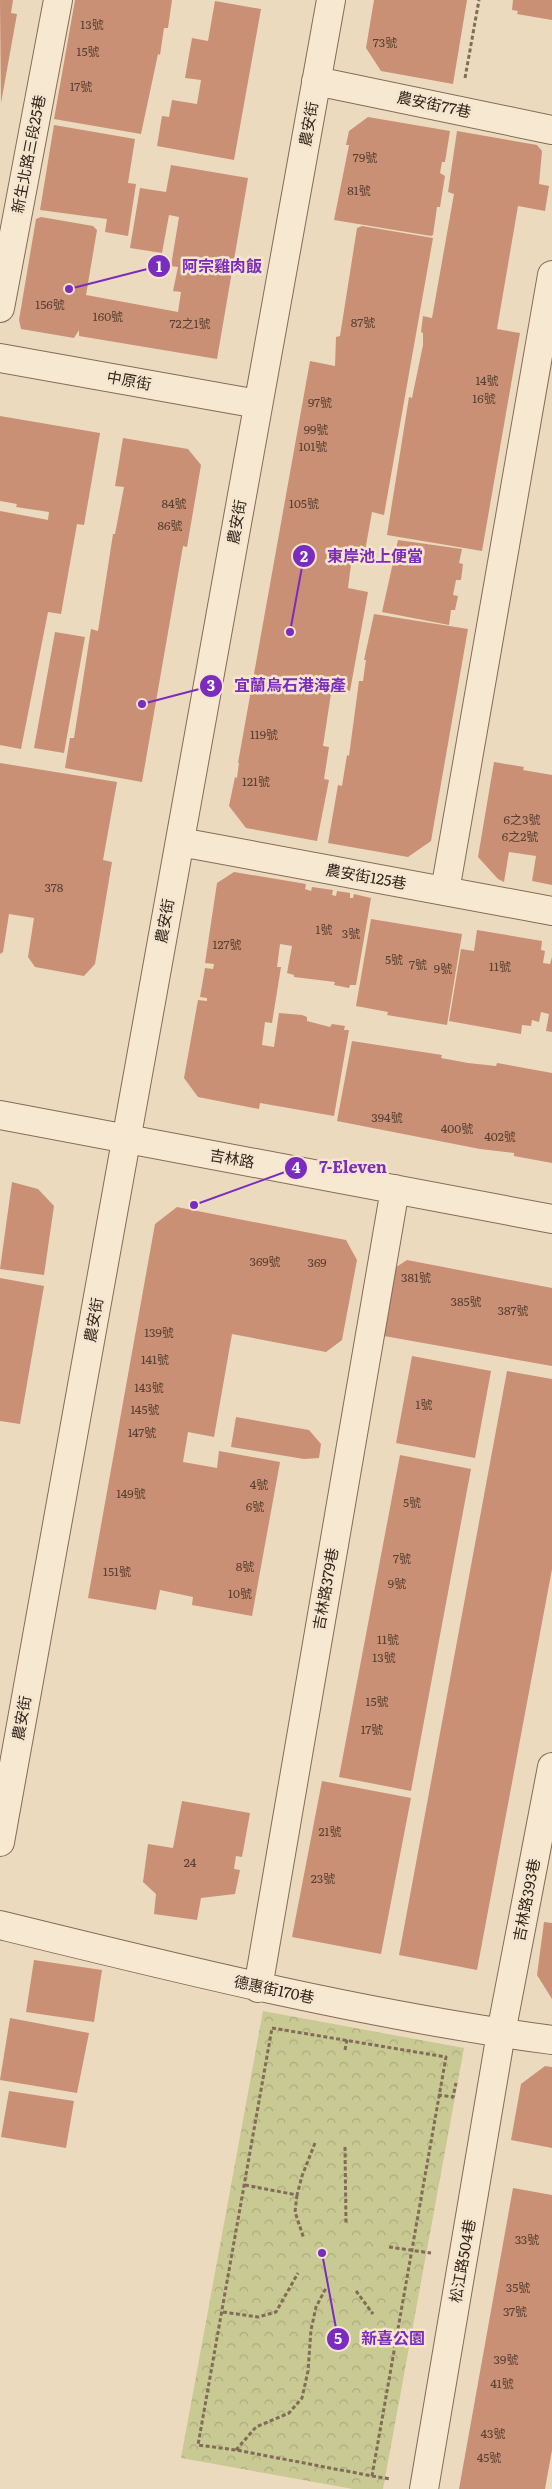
<svg xmlns="http://www.w3.org/2000/svg" width="552" height="2489" font-family="Literata,'Noto Sans TC',serif">
<style>
.park{fill:url(#park-crowns)}
.building{fill:#c99075}
.lines{fill:none;stroke-linecap:round;stroke-linejoin:round}
.minor-casing{stroke:#846b58;stroke-width:30}
.path{stroke:#846b58;stroke-width:3;stroke-dasharray:4 2.5;stroke-linecap:butt}
.minor{stroke:#f7e8d1;stroke-width:28}
.labels{text-anchor:middle;stroke-width:5;stroke-linejoin:round;paint-order:stroke}
.number-label{font-size:12px;fill:#594032}
.street-label{font-size:15px;fill:#34251c;stroke:#f4e5ce}
.leader{fill:none;stroke:#7b2cbf;stroke-width:2}
.callout-dot{fill:#7b2cbf;stroke:#f4e5ce;stroke-width:2}
.mark-label{font-size:15px;text-anchor:middle;font-weight:bold;fill:#fff}
.callout-label{font-size:16px;text-anchor:middle;font-weight:bold;fill:#7b2cbf;stroke:#f4e5ce;stroke-width:5;stroke-linejoin:round;paint-order:stroke}
</style>
<defs>
<pattern id="park-crowns" width="20" height="18" patternUnits="userSpaceOnUse" patternTransform="scale(1.25)"><rect width="20" height="18" fill="#c8c993"/><path d="M2 6a3 3 0 1 1 6 0M12 15a3 3 0 1 1 6 0" fill="none" stroke="#acac7e"/></pattern>
</defs>
<rect width="100%" height="100%" fill="#ecdabe"/>
<path class="park" d="M263 2011 464 2048 383 2489H353L181 2458Z"/>
<path class="building" d="M0 0H13L11 13 17 14 1 103Z
M75 0H172L168 28H164L160 55 158 54 141 134 54 119Z
M374 0H467L453 84 381 71 366 48Z
M513 0H552V20L517 14 518 11 512 10Z
M215 1 261 9 234 160 157 146 162 116 169 117 172 100 197 104 201 80 185 78 192 38 208 41Z
M368 117 450 131 445 162H442L440 173 445 176 440 207H437L433 235 431 236 334 220 349 145H346L349 131Z
M54 125 135 139 128 183 136 184 128 236 105 232 107 219 40 210Z
M457 131 537 145 542 151 539 184 549 186 545 211 518 206 497 329 520 333 482 551 387 535 409 397 412 398 423 345V333L421 332 423 316 432 318 454 194 448 192Z
M171 165 248 178 217 359 79 336V330L74 338 21 329 19 320 36 219 41 217 93 226 97 230 86 295 178 312 181 292 173 291 178 267 171 266 179 217 169 215 162 253 130 248 140 188 166 192Z
M362 226 433 238 384 515 372 512 365 551 353 549 348 588 368 592 350 691 332 687 323 746 329 747 324 779 329 780 317 841 246 828 229 806 235 777 237 778 239 763H238L310 361 335 366 336 337 340 336 357 228Z
M0 416 100 433 84 525 77 524 61 614 48 612 21 749 0 745V511L48 520 49 512 16 507 17 504 0 501Z
M123 438 188 449 201 465 187 547 183 546 142 782 65 768 70 738H74L91 629 98 631 113 534H115L124 487 115 486Z
M398 540 462 549 459 563 463 564 461 580H456L453 595 458 596 455 610H451L449 625 382 612Z
M374 614 468 629 431 841 408 857 328 843 338 785 342 786 347 755 349 756 359 681H363L366 660H364Z
M55 632 85 637 64 753 34 748Z
M494 762 524 767 523 770 552 775V885L532 881 536 856 509 852 504 882 498 879 478 857Z
M0 763 117 782 103 860 112 862 95 964 84 976 35 967 28 957 34 918 9 914 3 952 0 954Z
M234 872 306 884 305 889 311 891 312 887 333 890 332 895 336 896 337 891 350 893V898H353L354 894 371 898 356 985H350L349 988 334 985 335 982 294 977V975L287 973 292 946 280 944 277 967H281L272 1023 265 1022 262 1045 274 1047 279 1013 302 1015 307 1017V1021L330 1027 332 1024 345 1026 344 1030H349L334 1116 260 1103 259 1109 198 1097 184 1078 198 1000 207 1001V998L200 997 205 968 213 969 214 964 205 963 217 883Z
M371 919 462 934 447 1025 387 1015 388 1012 356 1006Z
M477 930 542 941 541 950 545 951 543 963 550 964 552 957V1032L546 1031 549 1014 541 1012 539 1022 532 1020 531 1026 522 1025 521 1034 449 1021 461 949 474 951Z
M352 1041 442 1055 441 1058 468 1063 496 1066 497 1063 552 1073V1163L514 1156V1153L480 1149 337 1121Z
M12 1182 38 1189 54 1206 44 1275 0 1269Z
M177 1207 346 1240 357 1260 342 1340 326 1352 232 1334 214 1437 188 1432 183 1462 217 1468 219 1451 280 1462 252 1616 192 1605 193 1597 160 1590 156 1610 88 1598 155 1224Z
M407 1260 552 1288V1366L373 1334 384 1275Z
M0 1278 44 1286 20 1424 0 1421Z
M412 1356 491 1371 475 1458 396 1443Z
M507 1371 552 1379V1569L477 1970 399 1955Z
M236 1417 309 1430 321 1444 319 1458 304 1459 231 1447Z
M400 1455 471 1469 411 1791 339 1777Z
M322 1781 411 1798 381 1954 292 1937Z
M182 1801 250 1813 242 1857 236 1856 234 1869 240 1870 235 1894 201 1898 197 1920 154 1914 156 1894 143 1882 148 1844 173 1848Z
M544 1922 552 1923V1999L537 1975Z
M34 1960 102 1970 94 2022 26 2012Z
M10 2018 89 2033 77 2093 0 2080Z
M545 2066 552 2067V2148L511 2140 521 2084Z
M9 2091 74 2101 66 2148 1 2137Z
M513 2188 552 2195V2450L545 2489H459Z"/>
<g class="lines">
<g class="minor-casing">
<path id="minor" d="M316 81 552 130
M0 308 58 0
M0 358 258 404
M180 842 552 911
M445 891 552 275
M0 1115 552 1219
M0 1842 331 0
M0 1925C183 1970 365 2015 552 2040
M258 1988 395 1189
M424 2489 501 2033 552 1767"/>
</g>
<path class="path" d="M465 78 479 0
M272 2028 446 2057 372 2476 236 2450 198 2445Z
M345 2050 347 2039
M438 2095 453 2097 456 2083
M345 2147 346 2224
M245 2185 297 2195 302 2176 315 2143
M297 2195 295 2212 304 2239
M389 2247 431 2253
M356 2291 373 2314
M223 2312 258 2317 276 2312 298 2273
M236 2450 256 2427 289 2413 302 2398 308 2371 311 2330 316 2307 326 2288
M372 2476 391 2479"/>
<use href="#minor" class="minor"/>
</g>
<g class="labels">
<g class="number-label">
<text x="92" y="29">13號</text>
<text x="385" y="47">73號</text>
<text x="88" y="56">15號</text>
<text x="81" y="91">17號</text>
<text x="365" y="162">79號</text>
<text x="359" y="195">81號</text>
<text x="50" y="309">156號</text>
<text x="108" y="321">160號</text>
<text x="363" y="327">87號</text>
<text x="190" y="328">72之1號</text>
<text x="487" y="385">14號</text>
<text x="484" y="403">16號</text>
<text x="320" y="407">97號</text>
<text x="316" y="434">99號</text>
<text x="313" y="451">101號</text>
<text x="174" y="508">84號</text>
<text x="304" y="508">105號</text>
<text x="170" y="530">86號</text>
<text x="264" y="739">119號</text>
<text x="256" y="786">121號</text>
<text x="522" y="824">6之3號</text>
<text x="520" y="841">6之2號</text>
<text x="54" y="892">378</text>
<text x="324" y="934">1號</text>
<text x="351" y="938">3號</text>
<text x="227" y="949">127號</text>
<text x="394" y="964">5號</text>
<text x="418" y="969">7號</text>
<text x="500" y="971">11號</text>
<text x="443" y="973">9號</text>
<text x="387" y="1122">394號</text>
<text x="457" y="1133">400號</text>
<text x="500" y="1141">402號</text>
<text x="265" y="1266">369號</text>
<text x="317" y="1267">369</text>
<text x="416" y="1282">381號</text>
<text x="466" y="1306">385號</text>
<text x="513" y="1315">387號</text>
<text x="159" y="1337">139號</text>
<text x="155" y="1364">141號</text>
<text x="149" y="1392">143號</text>
<text x="424" y="1409">1號</text>
<text x="145" y="1414">145號</text>
<text x="142" y="1437">147號</text>
<text x="259" y="1489">4號</text>
<text x="131" y="1498">149號</text>
<text x="412" y="1507">5號</text>
<text x="255" y="1511">6號</text>
<text x="402" y="1563">7號</text>
<text x="245" y="1571">8號</text>
<text x="117" y="1576">151號</text>
<text x="397" y="1588">9號</text>
<text x="240" y="1598">10號</text>
<text x="388" y="1644">11號</text>
<text x="384" y="1662">13號</text>
<text x="377" y="1706">15號</text>
<text x="372" y="1734">17號</text>
<text x="330" y="1836">21號</text>
<text x="190" y="1867">24</text>
<text x="323" y="1883">23號</text>
<text x="527" y="2244">33號</text>
<text x="518" y="2292">35號</text>
<text x="515" y="2316">37號</text>
<text x="506" y="2364">39號</text>
<text x="502" y="2388">41號</text>
<text x="493" y="2438">43號</text>
<text x="489" y="2462">45號</text>
</g>
<g class="street-label">
<text transform="translate(434 105) rotate(12)" y="5">農安街77巷</text>
<text transform="translate(309 124) rotate(-80)" y="5">農安街</text>
<text transform="translate(29 154) rotate(-79)" y="5">新生北路三段25巷</text>
<text transform="translate(129 381) rotate(10)" y="5">中原街</text>
<text transform="translate(237 522) rotate(-80)" y="5">農安街</text>
<text transform="translate(366 877) rotate(10)" y="5">農安街125巷</text>
<text transform="translate(165 921) rotate(-80)" y="5">農安街</text>
<text transform="translate(232 1159) rotate(10)" y="5">吉林路</text>
<text transform="translate(94 1320) rotate(-80)" y="5">農安街</text>
<text transform="translate(326 1589) rotate(-80)" y="5">吉林路379巷</text>
<text transform="translate(22 1718) rotate(-80)" y="5">農安街</text>
<text transform="translate(527 1900) rotate(-79)" y="5">吉林路393巷</text>
<text transform="translate(274 1990) rotate(12)" y="5">德惠街170巷</text>
<text transform="translate(463 2261) rotate(-80)" y="5">松江路504巷</text>
</g>
</g>
<path class="leader" d="M69 289L159 266M290 632L304 556M142 704L211 686M194 1205L296 1168M322 2253L338 2339"/>
<g class="callout-dot">
<circle cx="69" cy="289" r="5"/>
<circle cx="290" cy="632" r="5"/>
<circle cx="142" cy="704" r="5"/>
<circle cx="194" cy="1205" r="5"/>
<circle cx="322" cy="2253" r="5"/>
<circle cx="159" cy="266" r="12"/>
<circle cx="304" cy="556" r="12"/>
<circle cx="211" cy="686" r="12"/>
<circle cx="296" cy="1168" r="12"/>
<circle cx="338" cy="2339" r="12"/>
</g>
<g class="mark-label">
<text x="159" y="272">1</text>
<text x="304" y="562">2</text>
<text x="211" y="691">3</text>
<text x="296" y="1173">4</text>
<text x="338" y="2344">5</text>
</g>
<g class="callout-label">
<text x="222" y="272">阿宗雞肉飯</text>
<text x="375" y="562">東岸池上便當</text>
<text x="290" y="691">宜蘭烏石港海產</text>
<text x="353" y="1173">7-Eleven</text>
<text x="393" y="2344">新喜公園</text>
</g>
</svg>
